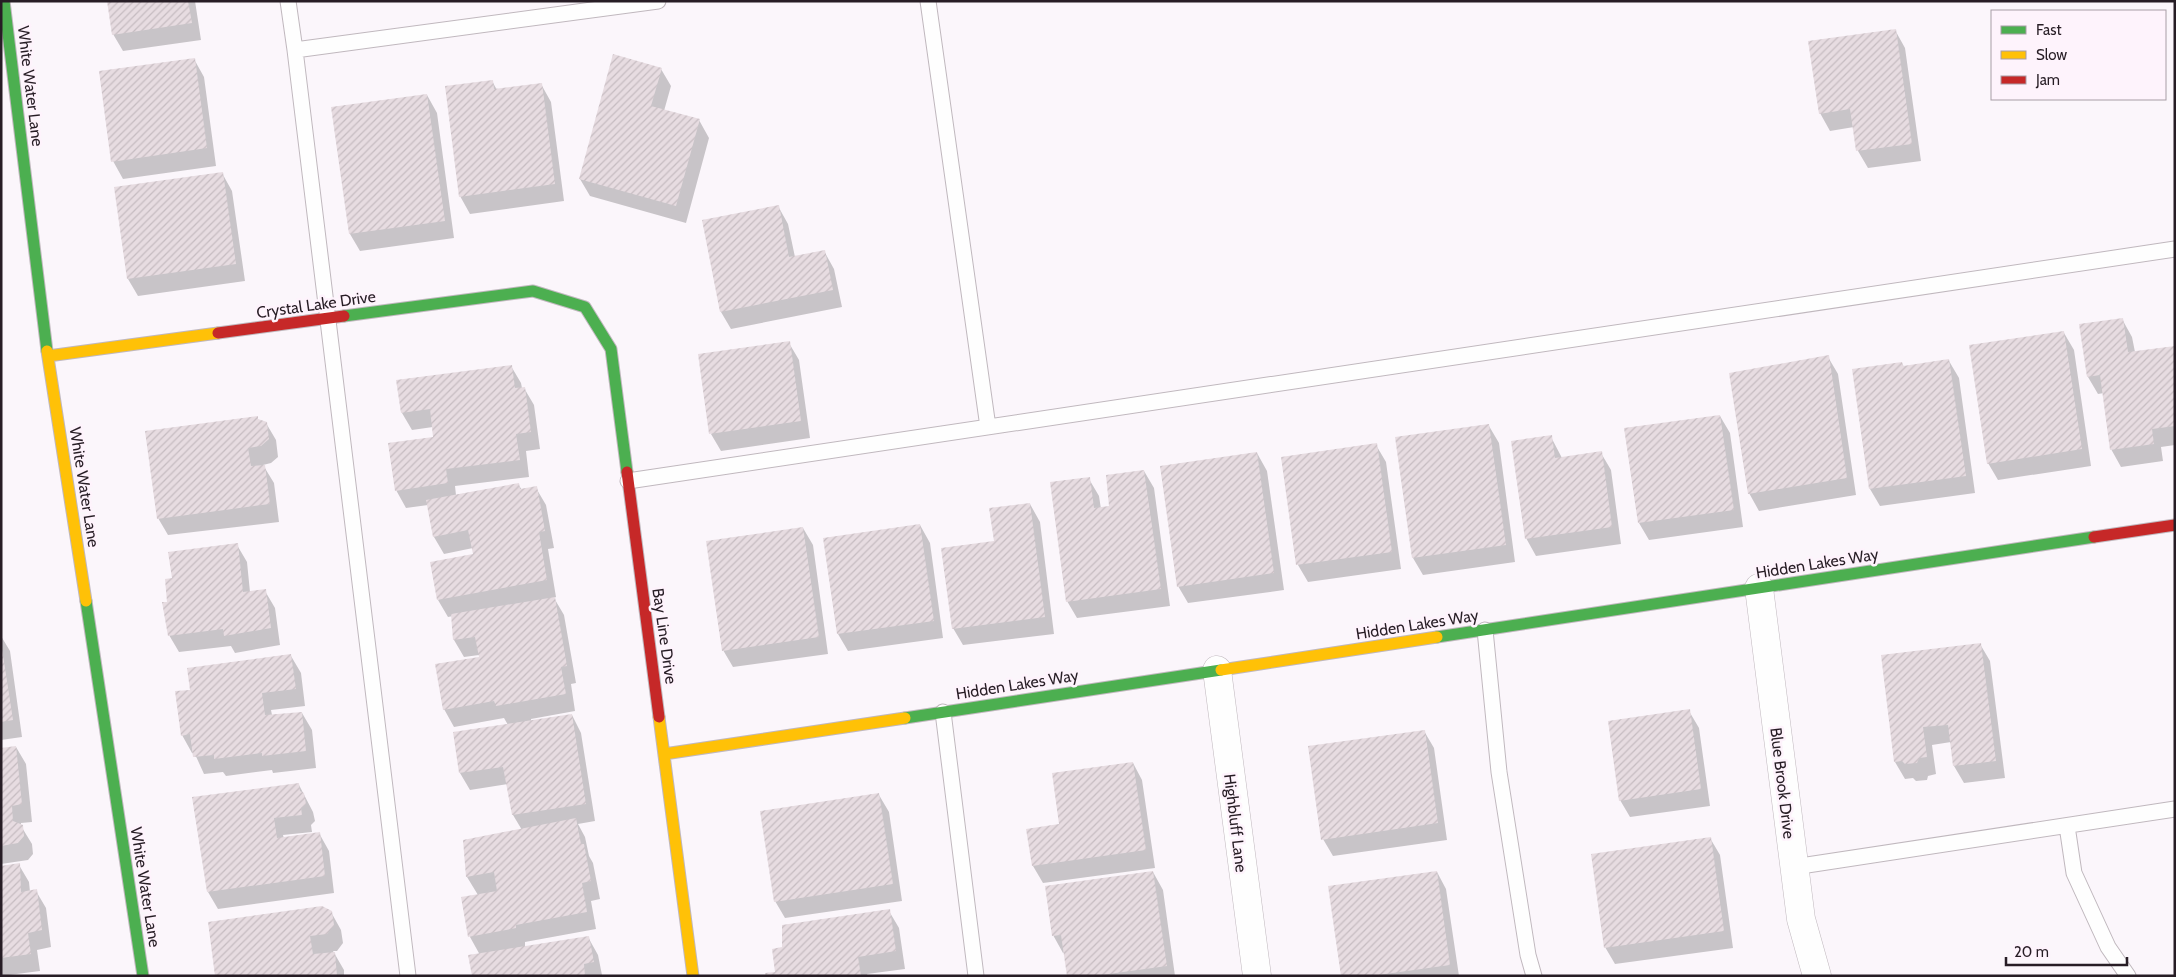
<svg xmlns="http://www.w3.org/2000/svg" width="2176" height="977" font-family="Cabin,sans-serif">
<style>
.shadow{fill:#0003}
.building{fill:url(#building-hatch)}
.lines{fill:none;stroke-linecap:round;stroke-linejoin:round}
.lane-casing{stroke:#c0b8be;stroke-width:17}
.street-casing{stroke:#c0b8be;stroke-width:29}
.fast-casing{stroke:#c0b8be;stroke-width:13}
.slow-casing{stroke:#c0b8be;stroke-width:13}
.jam-casing{stroke:#c0b8be;stroke-width:13}
.lane{stroke:#fefefe;stroke-width:15}
.street{stroke:#fefefe;stroke-width:28}
.fast{stroke:#4caf50;stroke-width:11}
.slow{stroke:#ffc107;stroke-width:11}
.jam{stroke:#c62828;stroke-width:11}
.labels{text-anchor:middle;stroke-width:5;stroke-linejoin:round;paint-order:stroke}
.street-label{font-size:16px;fill:#271d25;stroke:#fef3fc}
</style>
<defs>
<pattern id="building-hatch" width="6" height="6" patternUnits="userSpaceOnUse" patternTransform="scale(1.25)"><rect width="6" height="6" fill="#e7dce1"/><path d="M-1 1l2-2M0 6l6-6M5 7l2-2" fill="none" stroke="#c6bcc1"/></pattern>
</defs>
<rect width="100%" height="100%" fill="#fbf6fb"/>
<path class="shadow" d="M109 1H195L201 40 123 51 113 34Z
M1895 30 1905 48 1921 161 1868 168 1858 151 1854 127 1830 131 1820 113Z
M194 59 204 77 216 166 123 179 113 161Z
M661 69 671 86 664 111 699 120 709 138 686 223 590 196 580 179Z
M492 81 497 90 541 84 551 102 564 201 470 214 460 196Z
M427 95 437 113 454 238 360 251 350 234 333 109Z
M222 173 232 191 245 281 138 296 128 279 115 188Z
M778 206 788 224 795 257 824 251 834 269 842 307 731 329 721 312 704 221Z
M2122 319 2132 337 2135 352 2175 347V445L2161 447 2163 461 2121 467 2111 449 2104 393 2098 394 2088 377 2080 325Z
M2064 333 2074 350 2091 466 1998 480 1988 463Z
M789 343 799 360 810 438 721 451 711 434Z
M1828 357 1838 374 1856 495 1759 511 1749 493Z
M1949 361 1959 378 1975 493 1880 506 1870 489 1853 370 1902 363 1904 367Z
M511 366 521 383 522 388H524L534 405 540 449 526 451 529 477 455 486 456 495 518 484 522 490 536 488 546 505 554 548 548 549 556 597 554 598 564 615 576 683 571 684 575 711 531 719V721L572 715 581 733 595 821 578 824 585 837 589 856 593 863 600 899 591 901 596 929 525 942V948L588 937 598 955 602 975 605 976H473L480 955 470 937 478 895 467 877 464 841 522 830 513 815 508 784 470 790 460 773 455 733 508 725 504 718 454 727 444 709 480 658 479 655 464 657 454 640 453 616 448 617 438 600 474 555 473 548 444 554 434 537 428 505 406 508 396 490 435 438 433 427 412 430 402 413 398 381Z
M1720 416 1730 433 1743 527 1649 540 1639 523Z
M257 417 259 421 266 423 276 440 278 457 271 463 263 465 274 483 279 522 168 535 158 518Z
M1489 426 1499 443 1515 562 1423 575 1413 558Z
M1551 437 1562 458 1601 453 1611 470 1621 544 1536 556 1526 538Z
M1376 445 1386 462 1401 569 1308 582 1298 565 1283 458Z
M1257 453 1267 471 1284 590 1188 603 1178 586Z
M1144 471 1154 488 1170 606 1077 618 1067 601 1089 479 1099 496 1101 509 1111 507Z
M1030 504 1040 522 1054 634 963 645 953 628 995 542Z
M920 525 930 543 943 638 848 651 838 634 825 539Z
M803 528 813 545 828 654 733 667 723 650Z
M237 545 247 562 250 592 265 591 275 608 280 645 235 653 231 646 179 652 169 635V603L173 579Z
M1 636 10 651 22 737 1 740Z
M1980 644 1990 661 2005 778 1964 783 1954 766 1951 742 1932 745 1936 774 1928 776 1927 780 1916 781 1913 778 1905 779 1895 762 1882 657Z
M291 656 301 673 305 706 271 710 272 715 302 713 312 730 316 768 273 773 272 770 226 776 223 772 204 774 194 752 192 753 182 735 192 691Z
M1689 711 1699 728 1710 806 1630 817 1620 800Z
M1424 731 1434 748 1447 840 1333 856 1323 839Z
M16 747 26 764 32 822 21 823V826L32 844 33 854 28 860 1 864V749Z
M1133 763 1142 780 1155 868 1043 883 1033 866 1028 830 1060 825Z
M299 785 313 812 315 821 311 825 312 832 283 835 284 839 319 833 329 851 334 893 218 909 208 892Z
M879 795 889 812 902 901 785 918 775 901Z
M1710 838 1720 855 1733 948 1615 964 1605 947Z
M19 865 29 882 30 892 36 891 46 908 51 947 37 950 40 971 1 976V867Z
M1153 872 1163 890 1175 976H1068L1065 952 1063 953 1053 935Z
M1437 872 1446 889 1459 976H1342Z
M889 911 899 928 905 969 867 974 868 976H767L776 973 784 948Z
M331 912 341 930 343 943 337 951H333L344 970V976H216Z"/>
<path class="building" d="M107 1H188L192 23 112 35Z
M1896 29 1912 144 1856 151 1850 109 1819 114 1808 41Z
M613 54 662 68 651 106 700 119 676 206 579 179Z
M195 58 207 148 111 162 99 71Z
M493 80 494 89 542 83 555 184 459 197 445 86Z
M427 94 445 221 349 234 331 107Z
M223 172 236 264 127 279 114 187Z
M779 205 789 257 825 250 833 290 720 312 702 220Z
M2123 318 2128 352 2175 346V426L2152 429 2154 444 2110 450 2100 375 2087 377 2079 324Z
M2064 331 2082 449 1987 464 1969 345Z
M790 341 801 421 709 434 698 354Z
M1829 355 1847 478 1748 494 1729 373Z
M1949 359 1966 476 1869 489 1852 369 1902 362 1903 366Z
M512 365 515 388 525 387 531 432 516 434 520 460 446 469 448 483 395 491 388 443 433 437 430 409 401 413 396 380Z
M1720 415 1734 510 1638 523 1624 428Z
M258 416V419L267 422 269 439 261 446 248 448 251 466 265 465 270 504 157 519 145 431Z
M1489 424 1506 545 1412 558 1395 437Z
M1552 435 1555 458 1602 451 1612 527 1525 539 1511 441Z
M1377 443 1392 552 1296 565 1281 457Z
M1257 452 1274 573 1177 587 1160 466Z
M1144 470 1161 589 1066 602 1050 482 1090 477 1094 508 1109 506 1106 475Z
M519 483 520 489 537 486 545 531 539 532 547 580 437 600 430 562 473 554 468 530 433 537 426 500Z
M1030 503 1045 617 952 629 941 548 994 541 989 508Z
M920 524 934 621 837 634 823 538Z
M803 527 819 637 722 651 706 541Z
M238 543 243 592 266 589 271 628 224 636 223 629 168 636 162 602H167L165 579 172 578 168 552Z
M555 597 567 666 561 667 566 694 496 706 494 701 443 710 435 664 479 657 475 637 453 640 451 614Z
M1 642 13 720 1 722Z
M1981 643 1996 761 1953 766 1948 725 1923 727 1927 757 1919 758 1917 763 1905 764 1902 761 1894 762 1881 655Z
M291 654 296 689 262 693 265 715 302 712 306 751 262 756V753L214 759V755L193 757 190 734 181 736 175 691 190 690 187 668Z
M1690 709 1701 789 1619 801 1608 721Z
M572 714 586 804 512 815 503 767 459 773 453 732Z
M1425 730 1438 823 1321 840 1308 746Z
M16 746 22 804 12 806 13 821 23 825 24 836 18 843 1 846V748Z
M1133 762 1146 850 1032 866 1026 829 1059 824 1052 773Z
M299 783 300 791 304 793 306 804 301 808 302 815 274 818 277 838 320 832 325 876 207 892 192 797Z
M879 793 893 884 774 902 760 811Z
M576 818 581 844H584L591 881 582 883 587 912 516 925V928L468 937 461 897 497 891 494 872 466 877 463 840Z
M1711 837 1724 931 1604 948 1591 854Z
M20 863 21 892 37 889 42 930 28 933 31 954 1 958V866Z
M1153 871 1167 966 1094 976H1067L1061 935 1052 936 1045 886Z
M1437 871 1450 965 1371 976H1341L1328 886Z
M322 906 332 911 334 925 327 934 310 936 313 954 335 952 337 976H215L208 922Z
M890 909 896 951 858 957 861 976H766L765 973 775 972 772 949 782 947V925Z
M589 936 594 962 584 964 585 976H472L468 955Z"/>
<g class="lines">
<g class="lane-casing">
<path id="lane" d="M288 1 295 50 658 1
M928 1 988 427
M295 50 408 976
M628 481 2175 249
M1485 630 1499 772 1528 955 1534 976
M943 712 976 976
M2067 826 2074 873 2108 947 2128 976
M1794 867 2175 809"/>
</g>
<g class="street-casing">
<path id="street" d="M1759 588 1801 919 1817 976
M1217 670 1257 976"/>
</g>
<g class="fast-casing">
<path id="fast" d="M4 1 47 351
M344 316 533 291 585 307 611 349 627 472
M86 601 143 976
M1437 637 2094 537
M905 718 1221 670"/>
</g>
<g class="slow-casing">
<path id="slow" d="M47 351 86 601
M48 356 218 333
M1221 670 1437 637
M659 717 693 976
M664 754 905 718"/>
</g>
<g class="jam-casing">
<path id="jam" d="M218 333 344 316
M627 472 659 717
M2094 537 2175 525"/>
</g>
<use href="#lane" class="lane"/>
<use href="#street" class="street"/>
<use href="#fast" class="fast"/>
<use href="#slow" class="slow"/>
<use href="#jam" class="jam"/>
</g>
<g class="labels">
<g class="street-label">
<text transform="translate(31 86) rotate(83)" y="6">White Water Lane</text>
<text transform="translate(316 304) rotate(-8)" y="6">Crystal Lake Drive</text>
<text transform="translate(85 487) rotate(81)" y="6">White Water Lane</text>
<text transform="translate(1817 563) rotate(-9)" y="6">Hidden Lakes Way</text>
<text transform="translate(1417 624) rotate(-9)" y="6">Hidden Lakes Way</text>
<text transform="translate(665 636) rotate(82)" y="6">Bay Line Drive</text>
<text transform="translate(1017 684) rotate(-9)" y="6">Hidden Lakes Way</text>
<text transform="translate(1783 783) rotate(83)" y="6">Blue Brook Drive</text>
<text transform="translate(1236 823) rotate(83)" y="6">Highbluff Lane</text>
<text transform="translate(146 887) rotate(81)" y="6">White Water Lane</text>
</g>
</g>
<rect width="2176" height="977" fill="none" stroke="#271d25" stroke-width="5"/>
<rect x="1991" y="10" width="175" height="90" fill="#fef3fc" stroke="#a89da6"/>
<rect x="2001" y="26" width="25" height="8" fill="#4caf50" stroke="#a89da6"/>
<text x="2036" y="35" font-size="15" fill="#271d25">Fast</text>
<rect x="2001" y="51" width="25" height="8" fill="#ffc107" stroke="#a89da6"/>
<text x="2036" y="60" font-size="15" fill="#271d25">Slow</text>
<rect x="2001" y="76" width="25" height="8" fill="#c62828" stroke="#a89da6"/>
<text x="2036" y="85" font-size="15" fill="#271d25">Jam</text>
<path d="M2006 957v8h121v-8" fill="none" stroke="#271d25" stroke-width="2.5"/>
<text x="2014" y="957" font-size="15" fill="#271d25" stroke="#fef3fc" stroke-width="4" paint-order="stroke">20 m</text>
</svg>
